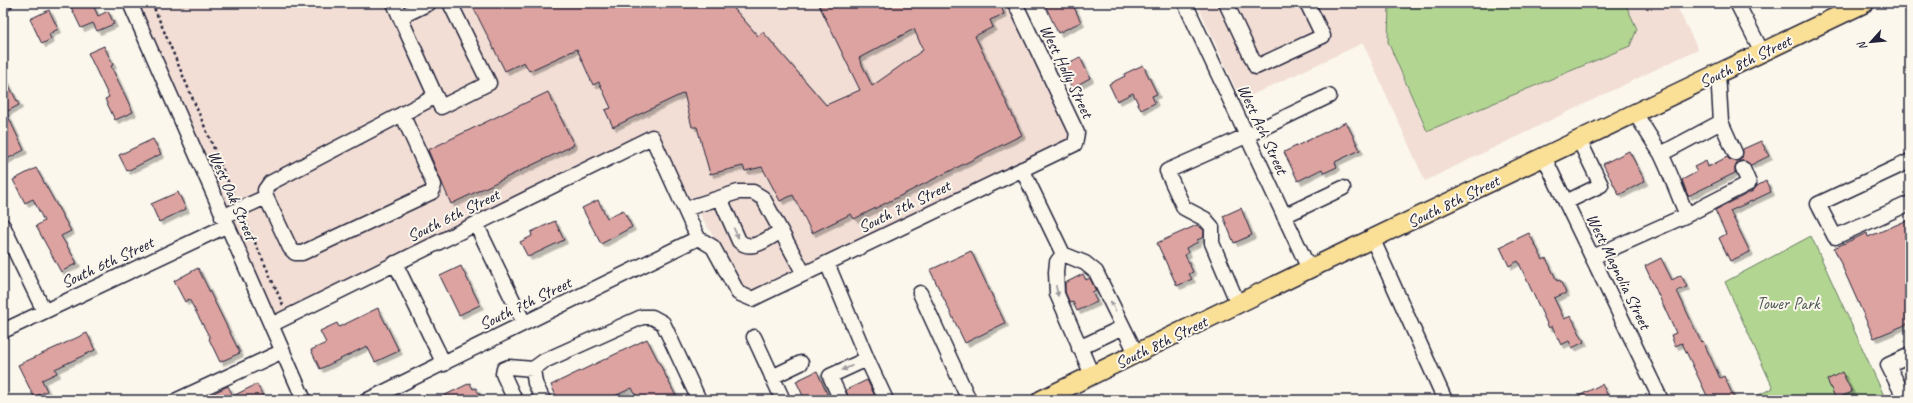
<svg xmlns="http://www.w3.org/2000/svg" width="1913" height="403" font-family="Caveat,sans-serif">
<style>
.built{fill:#f2ded5}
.green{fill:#b2d691;stroke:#6a7c66}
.building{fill:#dda3a0;stroke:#22223b;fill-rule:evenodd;filter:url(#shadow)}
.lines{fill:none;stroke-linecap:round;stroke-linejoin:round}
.minor-casing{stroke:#22223b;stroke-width:17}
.major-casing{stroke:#22223b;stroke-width:21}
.path{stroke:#22223b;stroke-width:2.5;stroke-dasharray:3 3;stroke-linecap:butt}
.minor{stroke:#fbf7ec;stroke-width:14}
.major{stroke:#fadf96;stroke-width:18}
.oneway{fill:#99979c}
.labels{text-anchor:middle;stroke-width:4;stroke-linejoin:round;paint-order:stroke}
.street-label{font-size:17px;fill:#22223b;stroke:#fbf7ec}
.park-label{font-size:17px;fill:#4d5855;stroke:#fbf7ec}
</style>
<defs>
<filter id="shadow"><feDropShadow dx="3.5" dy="3.5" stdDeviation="0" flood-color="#0004"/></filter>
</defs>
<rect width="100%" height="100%" fill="#fbf7ec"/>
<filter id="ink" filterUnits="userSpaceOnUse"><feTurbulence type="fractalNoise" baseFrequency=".025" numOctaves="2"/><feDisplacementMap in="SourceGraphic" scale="8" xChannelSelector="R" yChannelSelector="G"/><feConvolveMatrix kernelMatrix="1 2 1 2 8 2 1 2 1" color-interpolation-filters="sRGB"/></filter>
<g filter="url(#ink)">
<path class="built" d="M130 3H1014L1075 144 752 299 652 137 271 325Z
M1197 3H1675L1698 49 1425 181 1363 43 1241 100Z"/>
<path class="green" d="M1389 3H1625L1637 29 1630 46 1427 131 1388 42Z
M1811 236 1886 400H1748L1773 388 1725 282Z"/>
<path class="building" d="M69 3H92L98 16 108 11 114 24 97 31 93 23 81 28Z
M471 3H729L758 36 763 32 826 105 860 90 818 3H1000L1004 14 990 20 993 27 975 36 1022 135 854 219 851 214 812 233 793 195 780 201 762 167 745 171 743 166 710 174 697 127H692L684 93 613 127 605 110 611 108 599 82 593 85 577 49 529 71 524 62 505 71ZM914 29 923 50 872 86 859 58Z
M1044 3H1072L1081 22 1058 33Z
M49 10 58 29 49 34 51 39 42 44 30 19Z
M104 46 113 65 111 66 133 112 115 120 105 99 109 97 88 53Z
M1080 57 1090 78 1072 88 1061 67Z
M1143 65 1157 94 1152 96 1155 103 1141 110 1133 93 1117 101 1109 84 1125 76 1124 74Z
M3 74 19 105 6 112 24 150 3 161Z
M548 92 574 145 451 204 428 150Z
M1346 122 1360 150 1335 162 1337 167 1324 173 1322 169 1298 181 1284 152Z
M153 139 161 154 127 171 119 155Z
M1761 141 1769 156 1751 165 1744 161H1739L1735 168V173L1688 196 1682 180 1697 172 1694 167 1706 161 1708 167 1727 157 1730 160 1738 161 1742 158 1743 149Z
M1629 151 1645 181 1619 195 1603 164Z
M36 168 71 231 61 236 77 263 61 272 36 226 44 221 33 199 25 203 13 180Z
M1766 181 1771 192 1730 211 1750 252 1730 261 1719 238 1726 234 1715 210 1753 191 1757 186Z
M178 192 186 209 159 222 151 204Z
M598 200 607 218 623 210 632 227 601 244 582 208Z
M1241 208 1252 235 1234 243 1223 216Z
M1910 219V262L1906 264 1910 273V323L1874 338 1834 248 1867 233 1868 237Z
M555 221 564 240 528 257 520 242 532 236 531 232Z
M1197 225 1204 230V237L1197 240 1198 242 1186 248 1188 253 1185 255 1193 272 1189 274 1192 279 1177 286 1157 243Z
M1529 233 1543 260 1546 258 1557 281 1560 280 1566 293 1554 298 1564 319 1571 316 1584 342 1572 348 1569 341 1561 345 1552 326 1549 328 1518 261 1509 266 1500 247Z
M971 251 1005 323 965 343 930 270Z
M1661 258 1672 280 1681 275 1687 287 1677 291 1701 342 1703 341 1720 378 1724 376 1735 400H1709L1682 343 1675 346 1671 335 1676 333 1645 266Z
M461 266 480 305 459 315 440 276Z
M198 268 240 353 220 362 209 339 210 338 189 299 185 302 174 281Z
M1083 274 1086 280 1090 278 1096 291 1092 292 1097 302 1077 311 1073 302 1070 303 1065 292V283Z
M378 308 399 351 375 362 367 346 320 369 311 350 326 343 320 331 337 323 339 327Z
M87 333 95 350 55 369 57 373 42 380 47 391 34 397 18 365Z
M647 339 678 400H638L632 388 606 400H558L551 385Z
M817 371 829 398 832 400H805L796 381Z
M1842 372 1852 392 1836 399 1827 380Z
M867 380 877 400H849L846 390Z
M470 383 473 389 476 388 482 400H435Z
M257 384 265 400H200L228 386 233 396Z
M1602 384 1610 400H1571Z"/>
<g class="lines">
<g class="minor-casing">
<path id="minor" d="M130 3 304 400
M394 3 400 17 429 3
M1185 3 1309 269
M1226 3 1256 67 1323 36 1307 3
M1737 3 1762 52
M3 4 5 3
M400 17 435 95 427 101 270 183 265 190 266 197 290 248 295 253H302L432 192 434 185 402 114
M1718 73 1721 122 1735 153
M435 95 441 107 489 83 450 3
M1635 113 1661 154
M1721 122 1661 154C1671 174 1678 195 1687 215L1749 183 1743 169
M1544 157 1661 400
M1910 161 1818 204 1835 237 1910 203
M1022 169 1063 254 1085 263 1096 272 1136 353
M720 198 739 241C752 253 768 238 781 231
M1566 202 1601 185 1579 140
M685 209 738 192H753L763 198 804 274
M1284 216 1343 188
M222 217 266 197
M476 224 524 323
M3 226 44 311
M1373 240 1445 400
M1063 254 1057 262 1056 272 1057 294 1092 375
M1593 257 1687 215
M395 263 444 364
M827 263 867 359
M920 293 969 400
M1238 304 1212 243V227L1205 219 1184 208 1167 171 1246 136 1329 96
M271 325 652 137 698 238 713 247 738 293 752 299 1075 144 1077 133 1015 3
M3 331 226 226
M754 337 783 400
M1079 348 1123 327
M1910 355 1888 365 1904 397 1910 394
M772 377 801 363
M177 400 283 351
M368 400 698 238
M515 400 503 374 504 369 509 367 533 369
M543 400 535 383 533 369 544 361 642 317H652L663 323 699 400
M841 400 830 376 867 359 886 400"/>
</g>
<g class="major-casing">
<path id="major" d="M1041 400 1309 269 1865 3"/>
</g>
<path class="path" d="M152 3 235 198
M245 220 283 305"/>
<use href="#minor" class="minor"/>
<use href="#major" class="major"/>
</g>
<defs><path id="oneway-solid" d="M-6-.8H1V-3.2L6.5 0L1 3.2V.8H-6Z"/></defs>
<g class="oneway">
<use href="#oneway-solid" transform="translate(736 233) rotate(65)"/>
<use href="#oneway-solid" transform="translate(1057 291) rotate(78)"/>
<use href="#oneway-solid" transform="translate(1113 306) rotate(-116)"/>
<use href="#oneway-solid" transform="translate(847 368) rotate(155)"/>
</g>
</g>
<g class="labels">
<g class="street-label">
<text transform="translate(1745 61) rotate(-26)" y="6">South 8th Street</text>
<text transform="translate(1067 71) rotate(64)" y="6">West Holly Street</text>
<text transform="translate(1263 129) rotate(65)" y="6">West Ash Street</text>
<text transform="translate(233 195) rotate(66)" y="6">West Oak Street</text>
<text transform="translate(1453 201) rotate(-26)" y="6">South 8th Street</text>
<text transform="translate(904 206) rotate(-26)" y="6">South 7th Street</text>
<text transform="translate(453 215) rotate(-26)" y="6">South 6th Street</text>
<text transform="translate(107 262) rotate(-25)" y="6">South 6th Street</text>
<text transform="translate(1619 271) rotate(64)" y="6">West Magnolia Street</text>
<text transform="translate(525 303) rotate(-26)" y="6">South 7th Street</text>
<text transform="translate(1161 342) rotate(-26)" y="6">South 8th Street</text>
</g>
<g class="park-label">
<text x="1788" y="309">Tower Park</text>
</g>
</g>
<rect width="1913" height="403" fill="none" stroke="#fbf7ec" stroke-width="16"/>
<rect x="8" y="8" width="1897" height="387" fill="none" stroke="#22223b" stroke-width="1.5" filter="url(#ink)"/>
<g transform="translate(1871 42) rotate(243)" stroke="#fbf7ec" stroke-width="3" paint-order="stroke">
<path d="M0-3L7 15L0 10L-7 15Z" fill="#22223b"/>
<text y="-6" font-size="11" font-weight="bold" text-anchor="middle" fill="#22223b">N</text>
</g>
</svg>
